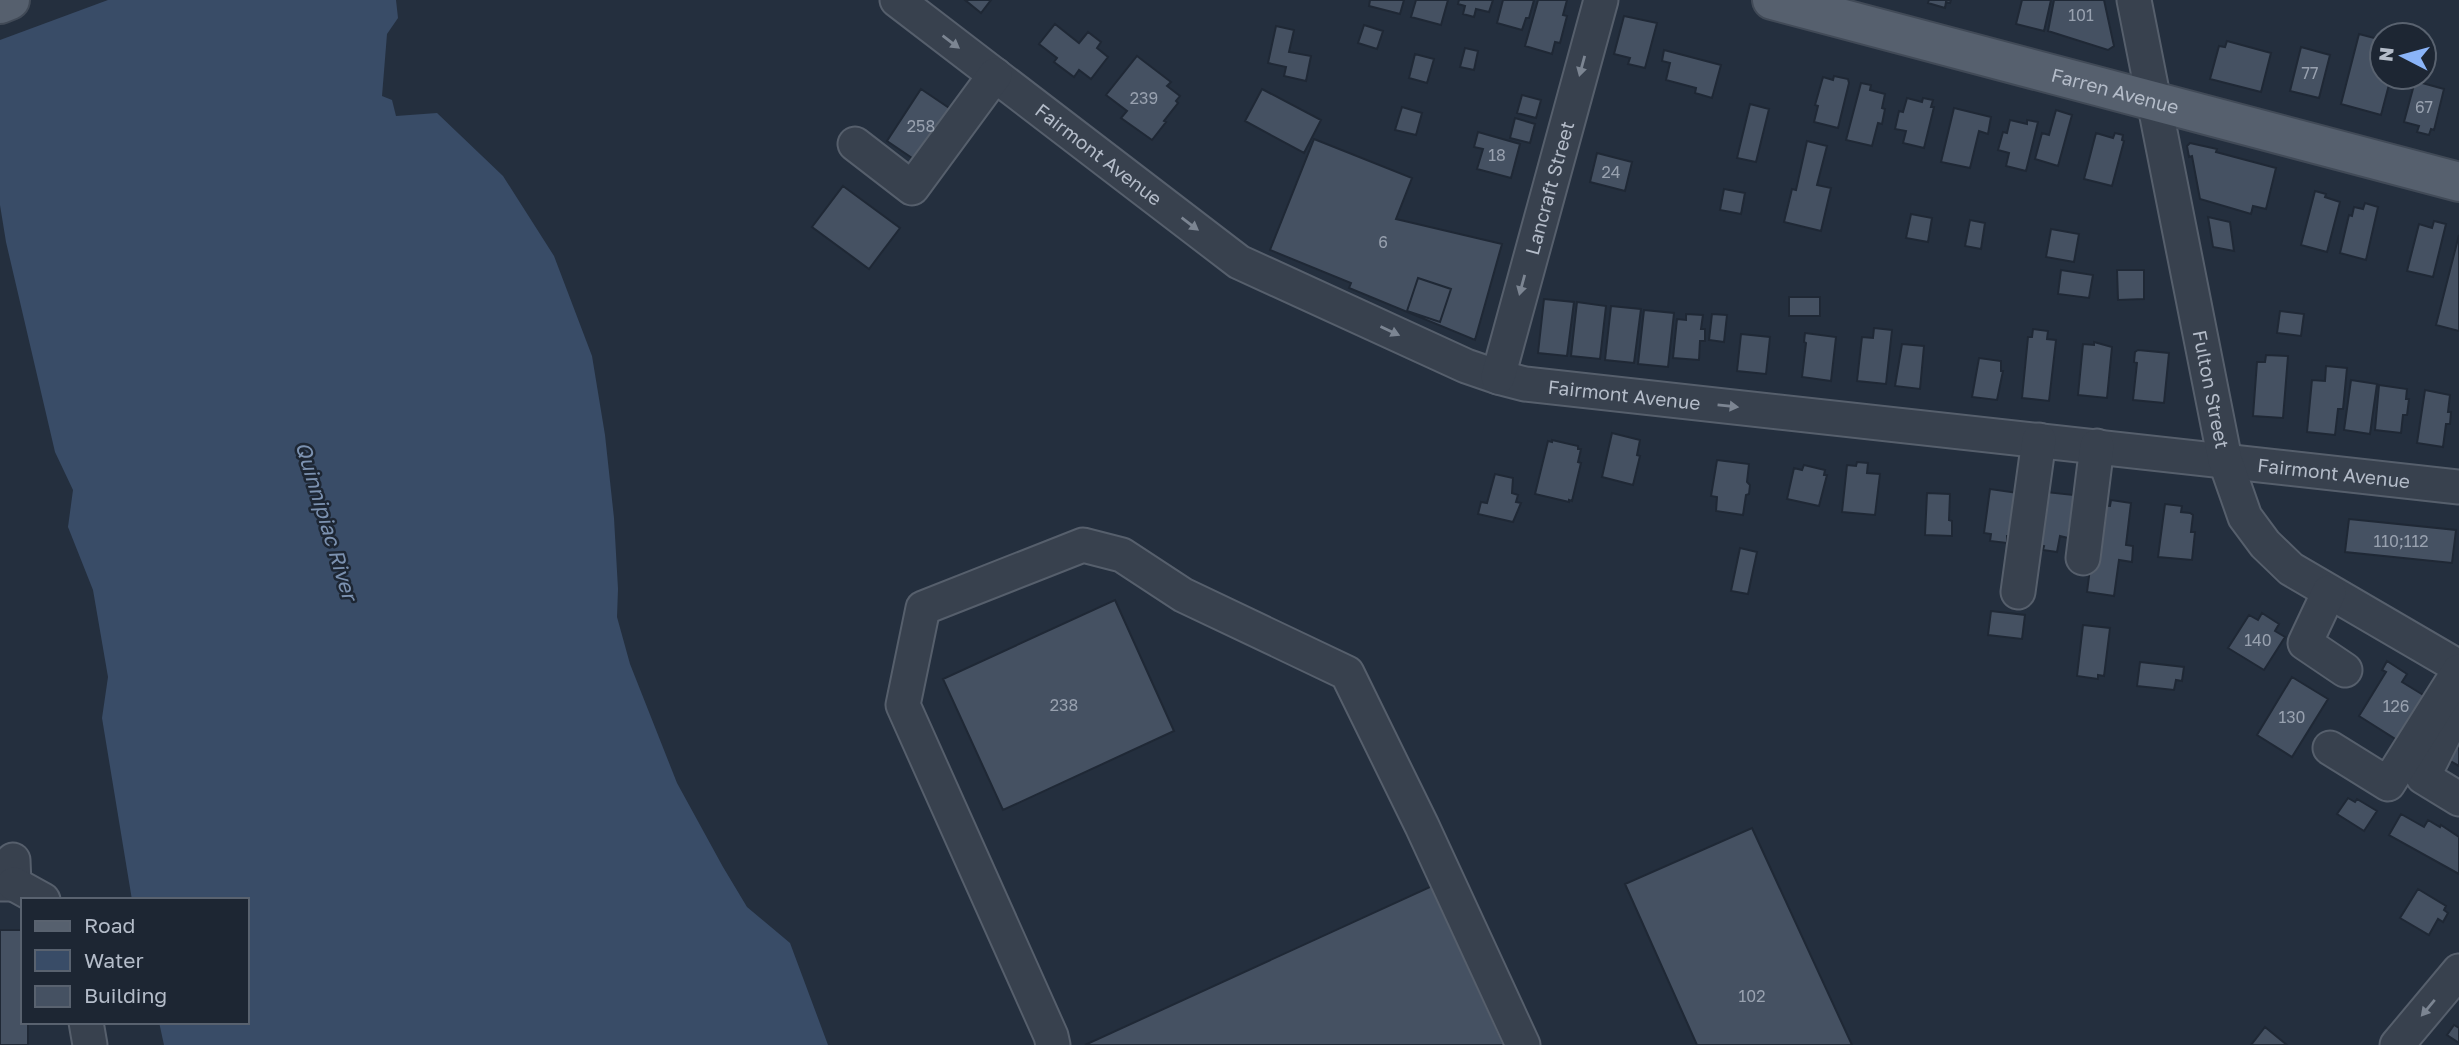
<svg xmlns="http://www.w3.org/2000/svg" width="2459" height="1045" font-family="'Golos Text',sans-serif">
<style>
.water{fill:#394c67}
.pier{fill:#242f3e}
.building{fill:#455162;stroke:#1f2835;stroke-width:2}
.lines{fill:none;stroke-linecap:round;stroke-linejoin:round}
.minor-casing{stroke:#565f6c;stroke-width:37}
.major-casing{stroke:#414a57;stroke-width:42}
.minor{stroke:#38414e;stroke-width:33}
.major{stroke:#56606e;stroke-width:38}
.oneway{fill:#7c8592}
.labels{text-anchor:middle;stroke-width:5;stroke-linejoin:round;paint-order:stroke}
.number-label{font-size:16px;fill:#98a1af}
.street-label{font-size:19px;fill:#b4bcc9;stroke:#1d2633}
.water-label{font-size:21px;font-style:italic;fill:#7c92b1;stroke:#1d2633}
</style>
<rect width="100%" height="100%" fill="#242f3e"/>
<path class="water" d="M0 0H396L398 18 387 34 382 96 392 100 396 116 437 113 503 176 554 256 592 356 605 435 614 518 618 589 617 617 630 664 677 783 723 867 747 907 790 943 828 1045H164L159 1022H247V900H132L102 718 108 677 93 590 68 527 73 490 55 452 6 242 0 205Z"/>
<path class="pier" d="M0 0H108L0 40Z"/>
<path class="building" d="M965 0H991L981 13Z
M1370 0H1404L1400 14 1369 6Z
M1416 0H1448L1441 25 1411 17Z
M1459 0H1493L1489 12 1476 9 1474 17 1463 14 1465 6 1458 4Z
M1503 0H1534L1529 18H1526L1522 30 1497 23Z
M1538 0H1567L1563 15 1567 16 1560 43 1555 42 1552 54 1525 46Z
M1929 0H1951L1950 3 1946 2 1945 8 1928 3Z
M2022 0H2051L2044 31 2016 24Z
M2054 0H2104L2114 46 2108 50 2048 31Z
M1624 16 1657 23 1645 68 1628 64 1630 58 1614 54Z
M1055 24 1079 43 1088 32 1101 42 1097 48 1108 57 1091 79 1079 70 1074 77 1054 62 1057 58 1039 44Z
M1364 25 1383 31 1377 49 1358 43Z
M1276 26 1294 30 1289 52 1311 56 1306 81 1284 76 1286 67 1268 63Z
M2359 34 2382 40V77H2391L2381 115 2341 104Z
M2227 41 2271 53 2261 92 2210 79 2219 46 2225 47Z
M2301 47 2330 55 2319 98 2290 91Z
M1465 48 1478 51 1474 70 1460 67Z
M1664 50 1721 65 1712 98 1695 93 1696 88 1666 80 1670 63 1662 61Z
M1415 54 1434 59 1427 83 1409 78Z
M1137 56 1171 82 1167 86 1180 96 1176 101 1178 103 1164 121 1166 122 1152 140 1121 118 1127 111 1106 95Z
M1834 76 1848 79 1849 83 1838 128 1814 122 1818 106 1815 105 1823 77 1833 80Z
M2415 81 2444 89 2434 130 2431 129 2429 135 2417 132 2419 126 2404 122Z
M1861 83 1871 85 1870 90 1885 94 1882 108 1885 109 1882 124 1878 123 1872 146 1846 140Z
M921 89 955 112 921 164 887 141Z
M1262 89 1321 120 1304 153 1245 121Z
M1522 95 1541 100 1536 118 1517 113Z
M1907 98 1922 102 1923 98 1933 100 1931 107H1934L1924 148 1903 143 1906 131 1895 129 1899 111 1903 112Z
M1750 104 1769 109 1756 162 1737 158Z
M1402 107 1422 113 1416 135 1395 130Z
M1954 108 1991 117 1988 134 1979 131 1970 168 1941 162Z
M2056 110 2072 115 2058 166 2035 159 2042 133 2049 135Z
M1515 118 1535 124 1530 143 1510 138Z
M2010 120 2027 124V120L2038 122 2026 171 2006 166 2009 153 1998 150 2003 132 2007 133Z
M1478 132 1520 144 1511 178 1477 169 1483 149 1474 147Z
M2096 133 2113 138 2115 133 2123 135 2122 140 2124 141 2112 186 2084 179Z
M1314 139 1412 178 1396 219 1502 244 1475 340 1349 288 1351 283 1270 250Z
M1807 141 1827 146 1817 185 1831 188 1821 231 1784 222 1792 189 1796 190Z
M2190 143 2217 149 2216 152 2276 168 2266 209 2253 206 2251 214 2200 199 2192 156 2189 157 2187 146Z
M1597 153 1632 162 1625 191 1590 182Z
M843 186 900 228 869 269 812 227Z
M1724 189 1745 193 1741 214 1720 210Z
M2315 191 2326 194 2325 197 2340 202 2327 252 2301 245Z
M2365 203 2378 207 2366 260 2340 253 2349 215 2352 216 2354 207 2363 209Z
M1911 214 1932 218 1928 242 1906 238Z
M2208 217 2230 222 2234 251 2213 247Z
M1970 220 1985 223 1981 249 1965 246Z
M2434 221 2446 224 2433 277 2407 271 2419 224 2432 228Z
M2051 229 2079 234 2074 262 2046 257Z
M2459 235V331L2436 325Z
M2061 270 2093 275 2089 298 2058 294Z
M2117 270H2144V299L2118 300Z
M1418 278 1451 289 1440 322 1407 311Z
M1789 297H1820V316H1789Z
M1544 299 1574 302 1567 356 1538 353Z
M1577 302 1606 306 1600 359 1571 356Z
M1611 306 1641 309 1634 363 1605 360Z
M1644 310 1674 313 1668 367 1638 364Z
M2280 311 2304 314 2301 336 2277 333Z
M1686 314 1703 315 1701 329H1705V341H1700L1699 360 1673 358 1677 319 1686 320Z
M1712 314 1727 315 1724 342 1709 340Z
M1874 328 1892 330 1886 384 1857 381 1862 337 1873 338Z
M2033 329 2048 331 2047 339 2056 340 2049 401 2022 398 2028 337H2032Z
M1805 333 1836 337 1831 381 1802 377 1806 343 1804 342Z
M1741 334 1770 337 1766 374 1737 371Z
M2094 342 2112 347 2107 398 2078 395 2083 344 2094 345Z
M1902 344 1924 346 1920 389 1895 386Z
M2138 350 2169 353 2164 403 2133 400 2137 363 2134 362 2135 352Z
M2266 355 2288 356 2283 418 2253 416 2257 362H2265Z
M1979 358 2001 361V371H2003L1997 400 1972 397Z
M2326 366 2347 368 2343 409H2338L2335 435 2307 432 2312 380 2325 381Z
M2351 380 2377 384 2370 434 2344 430Z
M2379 385 2407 389 2406 399H2409L2407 415H2403L2401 433 2375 430Z
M2425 390 2450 395 2448 412H2451L2450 424H2446L2443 447 2417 443Z
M1612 433 1640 440 1637 455 1640 456 1633 485 1602 477Z
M1552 440 1578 446V449H1581L1578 462 1581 463 1572 501 1569 500V502L1535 494 1548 441 1552 442Z
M1717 460 1749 464 1747 482 1750 485 1749 494 1746 495 1743 515 1716 511 1717 497 1711 496Z
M1857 462 1868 463 1867 473 1880 474 1875 515 1842 512 1847 465 1856 466Z
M1804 465 1825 470 1824 475H1827L1819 506 1787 499 1794 468 1802 470Z
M1495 474 1513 478 1512 493 1518 495 1516 502 1521 503 1513 522 1478 514 1481 502 1487 503Z
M1990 489 2018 493 2017 537 2007 536V543L1990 541 1991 534 1984 533Z
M2074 489 2078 490 2074 520H2071L2068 538 2060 536 2057 552 2043 550 2044 546 2036 545 2046 492 2073 495Z
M1927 493 1950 494 1949 520 1952 521V536L1925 535Z
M2111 500 2131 503 2126 545 2133 546 2132 562 2119 560 2114 596 2087 592 2098 505 2110 506Z
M2165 504 2182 506 2181 512 2190 513 2193 515 2191 532H2195L2192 560 2158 557Z
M2349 519 2456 530 2452 563 2345 552Z
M1740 548 1757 552 1748 594 1731 591Z
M1115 600 1174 731 1003 810 943 679Z
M1991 611 2025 615 2022 639 1988 635Z
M2262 613 2279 624 2275 631 2285 637 2264 670 2228 648 2249 615 2258 620Z
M2083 625 2110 628 2104 676 2098 675V679L2077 676Z
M2387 661 2407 674 2402 682 2433 701 2405 745 2359 716 2386 672 2382 670Z
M2140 662 2184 667 2182 681 2176 680 2174 690 2137 686Z
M2292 677 2328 699 2292 757 2257 735Z
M2459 725V766L2440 755Z
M2348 798 2355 802 2357 799 2377 811 2364 831 2337 814Z
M2401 814 2424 827 2428 820 2440 827 2441 825 2459 837V874L2389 835Z
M1752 828 1852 1045H1697L1625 884Z
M1432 886 1504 1045H1085Z
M2418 889 2446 906 2444 910 2448 913 2443 922 2438 919 2429 935 2400 918Z
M0 930H23V1022H28V1045H0Z
M2454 1025 2459 1028V1043L2447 1035Z
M2265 1027 2287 1045H2251Z"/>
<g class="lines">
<g class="minor-casing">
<g id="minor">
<path id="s1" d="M897 0 1239 262 1466 366 1498 377 1525 384 2459 487"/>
<path id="s2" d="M2134 0 2225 460 2245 517 2265 544 2291 569 2459 667"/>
<path d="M855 144 912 188 995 75"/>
<path id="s3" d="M1498 377 1601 0"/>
<path d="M2083 558 2097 446"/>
<path d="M2018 592 2039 440"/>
<path d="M2329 592 2305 643 2345 670"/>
<path d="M2455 713 2423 777 2459 799"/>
<path d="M2330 748 2388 784 2459 671"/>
<path d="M0 884H14L13 860"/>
<path d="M14 884 43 900"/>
<path d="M86 1022 90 1045"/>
<path d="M1053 1045 1051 1036 903 705 923 608 1083 545 1122 555 1183 595 1347 673 1422 826 1523 1045"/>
<path d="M2397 1045 2459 971"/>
</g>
</g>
<g class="major-casing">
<g id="major">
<path id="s4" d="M1772 0 2459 182"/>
<path d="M0 4 10 0"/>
</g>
</g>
<use href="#minor" class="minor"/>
<use href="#major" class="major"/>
</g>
<defs><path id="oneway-solid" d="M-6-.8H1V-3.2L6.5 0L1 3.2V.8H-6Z" transform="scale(1.75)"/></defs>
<g class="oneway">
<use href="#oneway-solid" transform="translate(951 42) rotate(37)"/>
<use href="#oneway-solid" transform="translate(1582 66) rotate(105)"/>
<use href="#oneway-solid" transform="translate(1190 224) rotate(37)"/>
<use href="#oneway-solid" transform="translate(1522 285) rotate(105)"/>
<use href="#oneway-solid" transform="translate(1390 331) rotate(25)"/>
<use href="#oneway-solid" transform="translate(1728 406) rotate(6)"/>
<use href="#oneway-solid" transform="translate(2428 1008) rotate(130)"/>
</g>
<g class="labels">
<g class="number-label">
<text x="2081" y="21">101</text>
<text x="2310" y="79">77</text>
<text x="1144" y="104">239</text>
<text x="2424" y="113">67</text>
<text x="921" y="132">258</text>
<text x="1497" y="161">18</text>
<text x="1611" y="178">24</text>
<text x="1383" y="248">6</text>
<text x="2401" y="547">110;112</text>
<text x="2258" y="646">140</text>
<text x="1064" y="711">238</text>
<text x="2396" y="712">126</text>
<text x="2292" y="723">130</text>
<text x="1752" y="1002">102</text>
</g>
<g class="street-label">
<text dy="7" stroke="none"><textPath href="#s4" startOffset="355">Farren Avenue</textPath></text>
<text dy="7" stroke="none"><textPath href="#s1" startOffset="254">Fairmont Avenue</textPath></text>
<text dy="7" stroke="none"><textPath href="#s3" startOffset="196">Lancraft Street</textPath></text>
<text dy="7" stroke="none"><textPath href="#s2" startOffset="397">Fulton Street</textPath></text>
<text dy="7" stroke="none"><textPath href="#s1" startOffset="842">Fairmont Avenue</textPath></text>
<text dy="7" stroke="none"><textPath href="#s1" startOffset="1556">Fairmont Avenue</textPath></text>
</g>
<g class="water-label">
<text transform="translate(326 521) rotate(73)" y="7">Quinnipiac River</text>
</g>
</g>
<rect x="21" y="898" width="228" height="126" fill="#1d2633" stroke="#59626f" stroke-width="2"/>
<rect x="35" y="921" width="35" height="10" fill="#56606e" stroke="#59626f" stroke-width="2"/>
<text x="84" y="933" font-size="21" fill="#b4bcc9">Road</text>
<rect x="35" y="950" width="35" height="21" fill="#394c67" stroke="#59626f" stroke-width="2"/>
<text x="84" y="968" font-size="21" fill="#b4bcc9">Water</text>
<rect x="35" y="986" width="35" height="21" fill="#455162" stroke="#59626f" stroke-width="2"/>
<text x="84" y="1003" font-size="21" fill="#b4bcc9">Building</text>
<g transform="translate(2403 56) rotate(276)"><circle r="33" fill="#1d2633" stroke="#59626f" stroke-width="2"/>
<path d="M0-5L12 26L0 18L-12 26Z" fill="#8ab4f8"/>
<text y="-10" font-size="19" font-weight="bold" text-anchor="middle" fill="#b4bcc9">N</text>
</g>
</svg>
